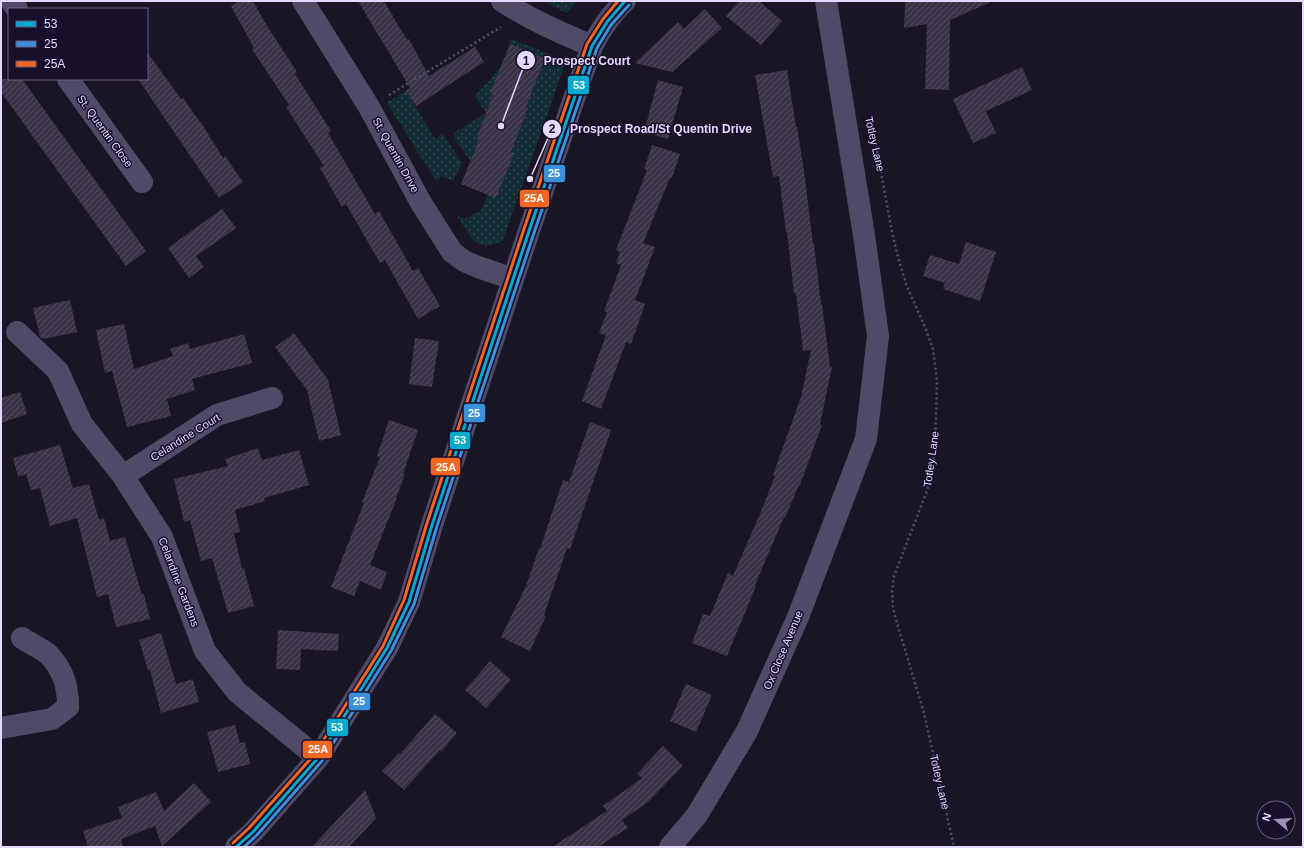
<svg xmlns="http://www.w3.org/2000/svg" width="1304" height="848" font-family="Arial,sans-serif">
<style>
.grass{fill:url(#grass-dots)}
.building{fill:url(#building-hatch)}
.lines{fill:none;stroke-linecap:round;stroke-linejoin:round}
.path{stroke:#4a5568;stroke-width:2.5;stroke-dasharray:2 3;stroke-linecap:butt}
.minor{stroke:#504a66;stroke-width:22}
.bus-1-casing{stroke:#180f2b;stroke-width:6}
.bus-2-casing{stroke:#180f2b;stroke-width:6}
.bus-3-casing{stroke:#180f2b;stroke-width:6}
.bus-1{stroke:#00a9ce;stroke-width:3}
.bus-2{stroke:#3a90db;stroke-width:3}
.bus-3{stroke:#f26522;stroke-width:3}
.labels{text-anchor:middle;stroke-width:3;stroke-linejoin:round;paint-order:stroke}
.street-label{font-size:11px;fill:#e3d9ff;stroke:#180f2b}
.leader{fill:none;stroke:#e3d9ff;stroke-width:1.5}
.callout-dot{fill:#e3d9ff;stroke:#180f2b;stroke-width:1.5}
.mark-label{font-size:12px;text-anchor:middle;font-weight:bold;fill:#111}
.callout-label{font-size:12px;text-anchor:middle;font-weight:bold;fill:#e3d9ff;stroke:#180f2b;stroke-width:3;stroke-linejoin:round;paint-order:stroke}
.line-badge{stroke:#180f2b;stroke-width:1.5}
.badge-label{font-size:11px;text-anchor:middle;font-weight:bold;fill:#fff}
</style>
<defs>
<pattern id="grass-dots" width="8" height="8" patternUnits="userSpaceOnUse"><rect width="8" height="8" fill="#122e34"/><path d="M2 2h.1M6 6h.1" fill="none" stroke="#344c52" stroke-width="1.8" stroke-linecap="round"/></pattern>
<pattern id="building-hatch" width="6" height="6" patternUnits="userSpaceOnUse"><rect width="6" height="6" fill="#3a3346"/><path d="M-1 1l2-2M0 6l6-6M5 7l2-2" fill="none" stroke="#565062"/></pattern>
</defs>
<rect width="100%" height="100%" fill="#1a1525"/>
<path class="grass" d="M543 1H577L567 13Z
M511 39 566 61 503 240C476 255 470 236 457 215L465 219 481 210 488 195 511 152 528 108 526 107 545 58 510 44Z
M501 67 490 93 493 94 476 138 479 140 471 162 454 138 455 135 454 133 486 113 475 96Z
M406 91 435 139 443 134 462 163 453 181 442 176 436 181 387 103Z"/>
<path class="building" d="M240 1H253L267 26 297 72 295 74 331 131 328 133 375 214 379 211 413 271 418 268 440 306 418 319 385 260 380 263 346 204 342 207 320 168 324 166 286 107 289 105 252 49 254 48 231 6Z
M358 1H384L407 40 409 39 429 76 475 47 484 62 416 106 406 91 410 88Z
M739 1H759L782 21 761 45 726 16Z
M905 1H993L950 20 949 90 925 89 927 24 904 28Z
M705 9 722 28 672 72 635 63 678 22 684 29Z
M510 44 545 58 526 107 528 108 511 152 514 153 496 198 461 184 479 140 476 139 493 94 490 93Z
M147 52 181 99 183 98 203 126 223 158 225 156 243 182 219 198 138 79H147Z
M1022 67 1032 90 986 111 996 133 973 143 953 99Z
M787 70 796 127H797L804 171 813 244H814L821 304H822L830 367H832L820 424 822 425 808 463 800 485H799L785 518 784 517 755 585 756 586 727 656 692 643 703 614 710 616 728 573 733 576 762 509 775 476 773 475 801 397 811 350 803 351 796 293H794L787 232H786L779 176 773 177 755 75Z
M1 79H22L146 251 126 266 1 92Z
M658 80 683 87 668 139 644 132Z
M652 145 680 154 672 178H670L643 243 655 247 635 300 645 304 631 344 626 342 601 409 582 401 606 335 599 333 607 312 604 311 621 265 616 263 620 252 616 250 647 170 644 169Z
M222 209 236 228 196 256 204 267 189 278 168 248Z
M966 242 996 252 980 301 943 289 945 283 923 276 930 255 959 264Z
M70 300 77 332 43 339 40 337 33 308Z
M124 324 134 369 173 356 170 349 188 343 190 349 244 334 252 363 192 379 195 390 167 399 171 416 127 427 112 371 105 373 96 330Z
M294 333 328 380 341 435 319 441 307 390 275 347Z
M415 338 439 341 432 387 409 384Z
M20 392 27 414 1 423V398Z
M389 420 418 430 403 474H405L396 498H397L370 565 387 572 381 590 360 581 354 596 331 587 364 503 362 502 380 457 377 456Z
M590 422 611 430 570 549 567 548 544 615 546 616 530 651 501 637 526 586 539 548 540 549 563 480 569 482Z
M60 445 73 488 89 484 99 520 104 518 110 541 125 537 142 595 144 594 150 619 116 627 108 594 97 597 77 518 50 526 40 488 31 490 26 474 18 477 13 458Z
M258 448 262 460 299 450 309 485 264 498 265 501 235 510 240 532 234 533 242 569 244 568 254 606 228 613 212 558 201 561 190 520 184 522 174 479 228 466 225 459Z
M278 630 339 634 338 651 301 649 300 670 276 669Z
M161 633 176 684 193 679 199 702 161 713 150 670H148L139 640Z
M490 661 511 680 486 708 465 690Z
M686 684 712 695 696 732 670 721Z
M435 714 457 733 441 752 440 750 404 790 382 771 399 753 400 754Z
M235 725 240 743 245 742 250 764 218 772 207 732Z
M663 746 683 766 648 802 622 820 628 828 598 847H552L607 811 603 806 642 778 637 774Z
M194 783 211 802 162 846 155 826 121 839 123 847H88L83 831 122 818 118 807 156 792 164 811Z
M365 790 376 818 349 847H312Z"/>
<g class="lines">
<path class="path" d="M389 95 501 27
M871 122 874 135 892 232 898 257 906 284 925 327 933 349 937 381 935 448 932 469 927 491 894 576 892 591 893 608 897 623 924 713 954 847"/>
<path class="minor" d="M11 1 17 9
M303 1 369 107 421 203 452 252 464 261 478 267 513 279
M502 1C531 20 561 33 592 46
M68 79 142 182
M17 332 58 371 82 424 123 476 162 537 205 651 237 692 318 758
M123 476 217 415 272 398
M1 728 52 719 68 707C68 687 64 671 49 655 43 649 29 643 22 638
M236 847 253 832 318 758 387 648 409 602 432 525 529 231 592 46C601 29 611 14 625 1
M670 847 697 815 747 731 798 617 866 439 878 336 864 235 826 1"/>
<g class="bus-1-casing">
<path id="bus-1" d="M236 847 253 832 318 758 387 648 409 602 432 525 529 231 592 46 607 22 625 1"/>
</g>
<g class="bus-2-casing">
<path id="bus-2" d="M244 847 257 835 322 761 391 651 414 604 437 526 534 233 597 48 611 25 629 5"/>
</g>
<g class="bus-3-casing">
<path id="bus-3" d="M233 843 249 828 314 755 383 646 404 600 427 523 524 229 587 44 603 19 618 1"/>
</g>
<use href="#bus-1" class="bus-1"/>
<use href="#bus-2" class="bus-2"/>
<use href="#bus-3" class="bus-3"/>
</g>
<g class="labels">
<g class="street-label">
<text transform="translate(105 131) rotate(54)" y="4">St. Quentin Close</text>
<text transform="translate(875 144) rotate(77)" y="4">Totley Lane</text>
<text transform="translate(396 155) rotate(61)" y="4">St. Quentin Drive</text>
<text transform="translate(185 437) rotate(-32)" y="4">Celandine Court</text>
<text transform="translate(931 459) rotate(-82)" y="4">Totley Lane</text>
<text transform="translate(179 582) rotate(69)" y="4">Celandine Gardens</text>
<text transform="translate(783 650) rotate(-67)" y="4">Ox Close Avenue</text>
<text transform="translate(940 782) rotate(77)" y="4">Totley Lane</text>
</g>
</g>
<path class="leader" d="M501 126L526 60M530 179L552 129"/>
<g class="callout-dot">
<circle cx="501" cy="126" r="4"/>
<circle cx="530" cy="179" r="4"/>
<circle cx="526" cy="60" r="10"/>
<circle cx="552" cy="129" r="10"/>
</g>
<g class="mark-label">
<text x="526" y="65">1</text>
<text x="552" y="133">2</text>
</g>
<g class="callout-label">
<text x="587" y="65">Prospect Court</text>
<text x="661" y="133">Prospect Road/St Quentin Drive</text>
</g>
<g class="line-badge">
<rect x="567" y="75" width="23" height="20" rx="4" fill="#00a9ce"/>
<rect x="543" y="164" width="23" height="19" rx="4" fill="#3a90db"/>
<rect x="519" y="189" width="31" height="19" rx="4" fill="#f26522"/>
<rect x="463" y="403" width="23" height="20" rx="4" fill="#3a90db"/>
<rect x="449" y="431" width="22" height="19" rx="4" fill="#00a9ce"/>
<rect x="430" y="457" width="31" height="19" rx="4" fill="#f26522"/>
<rect x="348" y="692" width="23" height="19" rx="4" fill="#3a90db"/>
<rect x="326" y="718" width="23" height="19" rx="4" fill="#00a9ce"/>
<rect x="302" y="740" width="31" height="19" rx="4" fill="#f26522"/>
</g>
<g class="badge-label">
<text x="579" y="89">53</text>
<text x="554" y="177">25</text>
<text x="534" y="202">25A</text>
<text x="474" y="417">25</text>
<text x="460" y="444">53</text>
<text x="446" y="471">25A</text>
<text x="359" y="705">25</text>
<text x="337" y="731">53</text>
<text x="318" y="753">25A</text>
</g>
<rect width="1304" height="848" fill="none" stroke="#e3d9ff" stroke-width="4"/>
<rect x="8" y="8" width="140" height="72" fill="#180f2b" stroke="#696080"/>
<rect x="16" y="21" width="20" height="6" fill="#00a9ce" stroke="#696080"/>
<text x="44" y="28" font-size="12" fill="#e3d9ff">53</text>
<rect x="16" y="41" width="20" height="6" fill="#3a90db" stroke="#696080"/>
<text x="44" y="48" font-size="12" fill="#e3d9ff">25</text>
<rect x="16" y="61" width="20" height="6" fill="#f26522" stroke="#696080"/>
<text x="44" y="68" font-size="12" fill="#e3d9ff">25A</text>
<g transform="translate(1276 820) rotate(288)"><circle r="19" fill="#180f2b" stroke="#696080"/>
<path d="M0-3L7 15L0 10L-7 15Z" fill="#9d94b3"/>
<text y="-6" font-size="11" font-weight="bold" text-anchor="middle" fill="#e3d9ff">N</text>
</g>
</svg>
